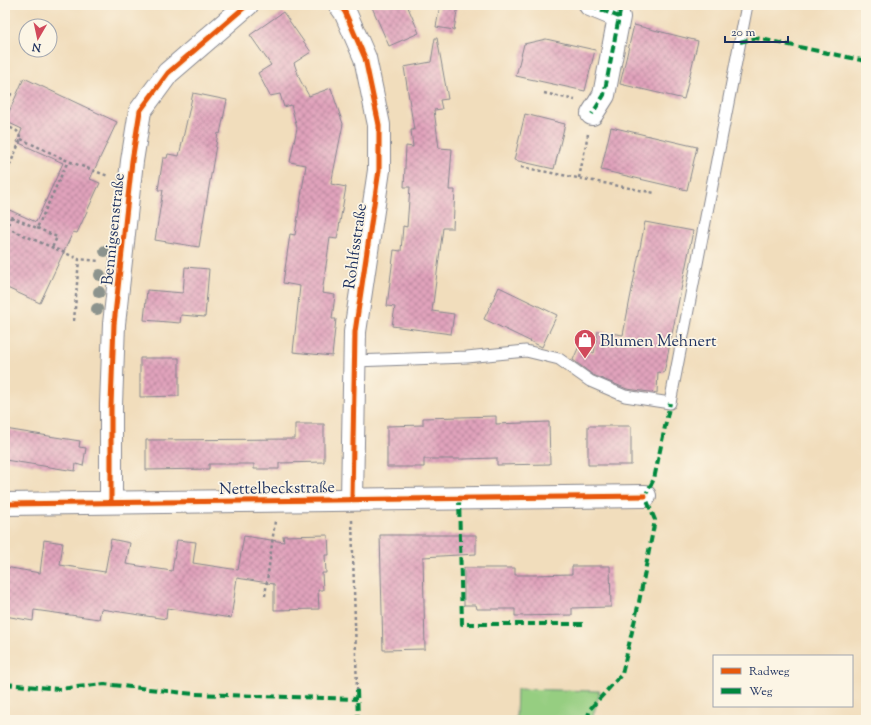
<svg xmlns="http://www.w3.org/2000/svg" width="871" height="725" font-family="'Sorts Mill Goudy',serif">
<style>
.grass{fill:#96ce81;stroke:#587e70}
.building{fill:url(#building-cross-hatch)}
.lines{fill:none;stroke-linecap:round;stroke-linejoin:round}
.lane-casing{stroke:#86868d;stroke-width:13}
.street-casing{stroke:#86868d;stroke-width:24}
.path{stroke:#86868d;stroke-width:2.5;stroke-dasharray:3 3;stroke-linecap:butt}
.lane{stroke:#fff;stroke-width:11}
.street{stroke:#fff;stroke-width:22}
.quiet{stroke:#00873e;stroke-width:4;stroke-dasharray:8 4;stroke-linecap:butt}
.cycleway-casing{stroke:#fcf5e5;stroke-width:8}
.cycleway{stroke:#e8590c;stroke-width:5}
.tree{fill:#8c938d}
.labels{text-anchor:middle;stroke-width:3.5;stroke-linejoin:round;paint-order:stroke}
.street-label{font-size:16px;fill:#1b2f5e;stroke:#fcf5e5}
.poi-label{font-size:16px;fill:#1b2f5e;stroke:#fcf5e5;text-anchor:start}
</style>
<defs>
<pattern id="building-cross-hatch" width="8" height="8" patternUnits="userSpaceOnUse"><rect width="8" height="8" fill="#e1a3bc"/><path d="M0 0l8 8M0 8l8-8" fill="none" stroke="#b6859c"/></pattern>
</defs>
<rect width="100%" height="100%" fill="#fcf5e5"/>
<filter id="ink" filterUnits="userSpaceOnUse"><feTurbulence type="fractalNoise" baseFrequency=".025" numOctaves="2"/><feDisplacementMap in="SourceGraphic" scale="8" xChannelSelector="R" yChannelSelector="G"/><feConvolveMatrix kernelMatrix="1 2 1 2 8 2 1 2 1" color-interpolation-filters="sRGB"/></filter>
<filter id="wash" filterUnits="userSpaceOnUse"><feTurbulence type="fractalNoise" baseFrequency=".012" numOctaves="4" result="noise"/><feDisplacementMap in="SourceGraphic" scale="16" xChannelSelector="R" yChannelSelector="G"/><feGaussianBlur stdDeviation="0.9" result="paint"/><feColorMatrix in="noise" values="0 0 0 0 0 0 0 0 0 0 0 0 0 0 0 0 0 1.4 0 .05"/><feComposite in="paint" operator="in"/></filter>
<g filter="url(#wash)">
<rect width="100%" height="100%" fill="#f1ddbc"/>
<path class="grass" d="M517 689 600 691 592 720H516Z"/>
<g id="blocks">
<path class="building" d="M371 5H407L419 33 389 46Z
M440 5H458L454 30 436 27Z
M283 12 311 52 294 63 300 80 309 96 331 88 343 124 331 184 346 187 337 239 330 238 322 293 335 295 332 319H336L332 356 293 352 300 286 283 283 290 234 295 235 306 165 290 162 297 128 291 105 284 107 280 94 270 96 258 73 271 65 250 35Z
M634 25 698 41 684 99 620 84Z
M435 38H437L448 99 440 100 442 109 434 110 439 148 452 149 449 190H455L453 228H443L432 311 454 314 451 334 392 326 395 307 387 306 394 250 401 251 403 226 407 227 410 187H404L406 146 413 147 411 130H414L404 67 431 62Z
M546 39 595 50 585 91 516 76 524 44Z
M24 78 117 122 90 179 100 183 77 233 73 232 40 303 5 287V208L36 222 63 163 17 142 22 129 5 121Z
M193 93 227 100 220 134 218 133 199 247 155 240 163 190H158L163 158H167L168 154 179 156Z
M525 114 565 124 554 169 514 160Z
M611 127 697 147 687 190 601 170Z
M645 222 693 231 664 373 658 372 657 393 627 389 593 375 573 360 579 346 594 353 598 331 623 335Z
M185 267 209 269 205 317 181 315 180 323 144 320 147 290 183 293Z
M499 287 557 315 542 347 484 319Z
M140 358H179V396L140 397Z
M496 416V424L549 422 550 464 497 465V458L463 459H424V467H387V426L423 425V418Z
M295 424H324V462L279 463V469H254V464H209V469L146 470V440L295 439Z
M588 426H631V465H588Z
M5 429 80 441 79 447 86 448 83 466 76 464 75 471 5 460Z
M328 535 329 555H325L326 573H322L323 590H318L319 609 274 610V584L237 578 231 618 167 608 166 619 101 609 99 619 34 610 33 621 5 616V567L40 573 44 540 63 543 60 565 105 572 111 539 130 543 126 564 172 571 177 540 196 542 193 563 238 570 244 536 284 542 283 536Z
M380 535H476V554L423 557 425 649 383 650Z
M572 566H610L611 607 572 608V615L515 616V609H477L476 605H464V568H515V575H534L572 574Z"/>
</g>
</g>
<g filter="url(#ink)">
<use href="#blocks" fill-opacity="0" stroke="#86868d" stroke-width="1"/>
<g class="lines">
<g class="lane-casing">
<path id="lane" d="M354 361 467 357 526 351 559 359 590 381 625 396 670 403 747 5"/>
</g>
<g class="street-casing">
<path id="street" d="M340 5 345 12 365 58 379 125V170L355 332 352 498
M590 5 619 17 604 95 592 114
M111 502V405L114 324 132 161 140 111 168 73 247 5
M5 504 645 496"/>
</g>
<path class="path" d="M5 91 11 94 5 107
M544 93 575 100
M5 125 17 131 21 139 5 176
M21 139 68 161 108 176
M521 167 655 193
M579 178 588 134
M5 214 11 217 7 228 79 259
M11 217 37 228 68 161
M37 228 57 237 52 248
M74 321 79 259 99 261
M352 520 357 690
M265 596 275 521"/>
<use href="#lane" class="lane"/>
<use href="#street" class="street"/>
<path class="quiet" d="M590 5 619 17 604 95 592 114
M619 17 621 5
M740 42 756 38 866 61
M459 497 462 624H586
M5 684 59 689 104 684 194 694 357 699
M357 690 358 720
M587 720 590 709 622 674 639 602 655 520 645 496 654 479 670 403"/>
<g class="cycleway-casing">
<path id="cycleway" d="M340 5 345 12 365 58 379 125V170L355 332 352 498
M111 502V405L114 324 132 161 140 111 168 73 247 5
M5 504 645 496"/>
</g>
<use href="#cycleway" class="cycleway"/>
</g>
<g class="tree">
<circle cx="105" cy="251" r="6"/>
<circle cx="100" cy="275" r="6"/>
<circle cx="99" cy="292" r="6"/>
<circle cx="97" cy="309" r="6"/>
</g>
</g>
<defs>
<g id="shop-pin" transform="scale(1.15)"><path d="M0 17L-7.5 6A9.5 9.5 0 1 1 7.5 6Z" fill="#d1495b" stroke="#fcf5e5"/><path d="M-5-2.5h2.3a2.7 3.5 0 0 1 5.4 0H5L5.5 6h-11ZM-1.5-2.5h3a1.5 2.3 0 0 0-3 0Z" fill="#fff"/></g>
</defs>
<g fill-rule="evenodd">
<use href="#shop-pin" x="585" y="340"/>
</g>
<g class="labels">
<g class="street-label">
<text transform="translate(112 229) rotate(-84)" y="6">Bennigsenstraße</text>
<text transform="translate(354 246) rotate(-82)" y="6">Rohlfsstraße</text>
<text transform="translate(277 487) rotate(-1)" y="6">Nettelbeckstraße</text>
</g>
<g class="poi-label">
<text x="600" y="346">Blumen Mehnert</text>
</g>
</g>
<rect width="871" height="725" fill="none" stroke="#fcf5e5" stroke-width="20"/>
<rect x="713" y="655" width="140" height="52" fill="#fcf5e5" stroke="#a2a6af"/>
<rect x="721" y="668" width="20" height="6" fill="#e8590c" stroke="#a2a6af"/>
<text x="749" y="675" font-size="12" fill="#1b2f5e">Radweg</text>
<rect x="721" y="688" width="20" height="6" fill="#00873e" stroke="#a2a6af"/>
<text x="749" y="695" font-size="12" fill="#1b2f5e">Weg</text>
<g transform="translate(38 38) rotate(189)"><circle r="19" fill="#fcf5e5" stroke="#a2a6af"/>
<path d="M0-3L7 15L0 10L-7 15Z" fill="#d1495b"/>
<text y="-6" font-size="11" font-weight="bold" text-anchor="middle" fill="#1b2f5e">N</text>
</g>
<path d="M725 36v6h63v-6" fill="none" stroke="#1b2f5e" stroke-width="2"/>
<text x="731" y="36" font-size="12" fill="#1b2f5e" stroke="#fcf5e5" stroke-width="3" paint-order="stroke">20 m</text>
</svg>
